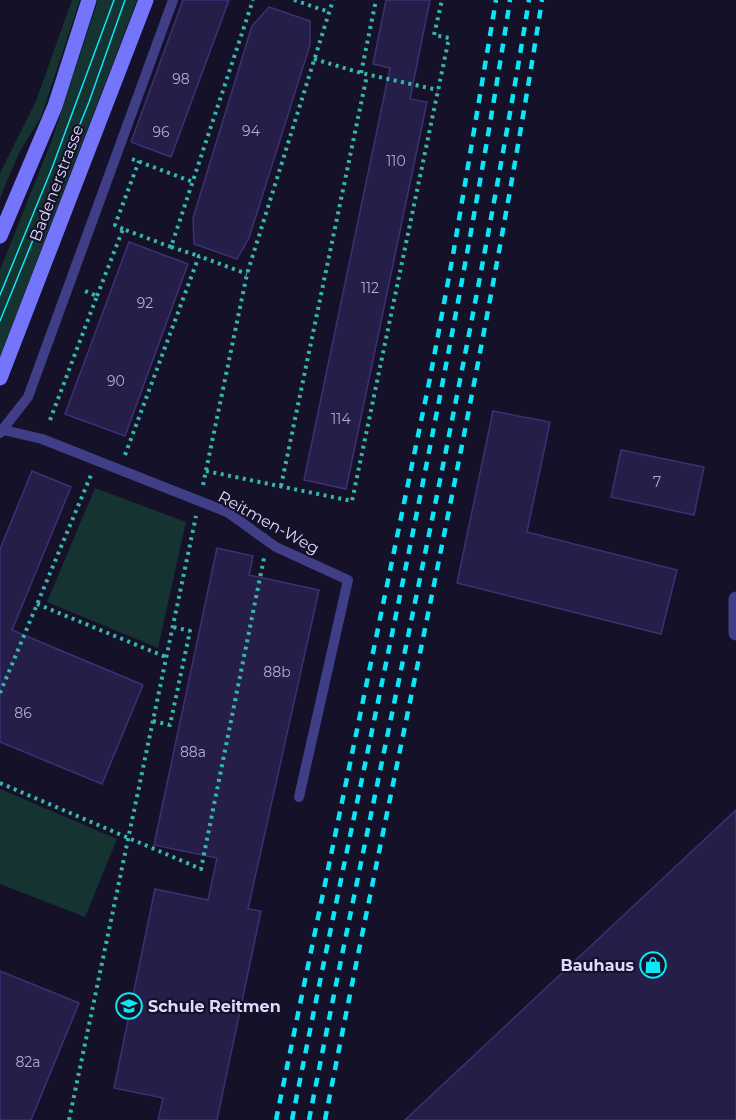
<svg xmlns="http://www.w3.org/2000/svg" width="736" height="1120" font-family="Montserrat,sans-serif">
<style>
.green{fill:#143331}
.building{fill:#251e49;stroke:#3c3174;stroke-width:1.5}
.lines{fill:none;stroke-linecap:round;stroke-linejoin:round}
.path{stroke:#34b8ac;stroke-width:4;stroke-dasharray:3 4.5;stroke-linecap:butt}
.service{stroke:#3f3e86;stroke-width:10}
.minor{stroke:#3f3e86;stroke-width:15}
.secondary{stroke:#7475fb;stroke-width:15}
.tram{stroke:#0de6f7;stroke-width:1.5}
.rail{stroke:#0de6f7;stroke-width:4.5;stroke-dasharray:9 8;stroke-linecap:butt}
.labels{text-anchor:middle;stroke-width:4.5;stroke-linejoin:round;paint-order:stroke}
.number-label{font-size:14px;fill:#afabd1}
.street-label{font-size:16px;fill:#dddafe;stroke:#151129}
.poi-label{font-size:16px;font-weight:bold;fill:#dddafe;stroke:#151129;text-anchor:end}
</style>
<rect width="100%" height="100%" fill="#151129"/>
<path class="green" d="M72 0H80L41 117 19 153 0 198V173L36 101Z
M98 0H137L0 357V270L53 137Z
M95 488 186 522 158 648 47 602Z
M0 789 117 839 85 917 0 884Z"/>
<path class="building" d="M183 0H229L171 157 131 142Z
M386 0H430L410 99 427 102 346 489 304 480 390 68 373 64Z
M269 7 310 21V45L249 238 237 259 194 244 193 218 252 26Z
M129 242 188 264 125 436 65 414Z
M493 411 550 422 527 532 677 570 661 634 457 583Z
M621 450 704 467 694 515 611 497Z
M32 471 71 487 12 630 143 685 102 784 0 742V549Z
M217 548 253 556 249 575 319 590 248 909 261 911 217 1120H158L163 1098 114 1088 155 889 208 900 217 858 154 845Z
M736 810V1120H405Z
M0 971 79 1003 31 1120H0Z"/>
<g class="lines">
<path class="path" d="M294 0 329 12
M314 59 361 73 438 90
M361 73 376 0
M132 159 193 182
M123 229 115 225 139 161
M171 247 199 256
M97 296 123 229 171 247 253 0
M50 420 97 296 85 291
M125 455 199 256 247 274
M206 471 352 501 449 38 434 35 442 0
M203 485 247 274 333 0
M281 486 367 75
M37 604 166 657
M0 693 91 475
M153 721 170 725 190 631 173 627
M0 783 201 869 264 558
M69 1120 196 516"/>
<path class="service" d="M0 429 42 439 227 512 276 547 348 580 299 797
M0 433 28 397 173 0"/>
<path class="minor" d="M736 599V633"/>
<path class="secondary" d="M0 236 55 106 89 0
M0 378 146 0"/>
<path class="tram" d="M0 295 52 168 114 0
M0 321 89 102 125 0"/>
<path class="rail" d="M276 1120 430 378 453 255 496 0
M292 1120C366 747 452 376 510 0
M309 1120C382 747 468 376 529 0
M325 1120C398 747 483 376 542 0"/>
</g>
<defs>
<g id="shop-ring" transform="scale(1.35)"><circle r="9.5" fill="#151129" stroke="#0de6f7" stroke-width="1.5"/><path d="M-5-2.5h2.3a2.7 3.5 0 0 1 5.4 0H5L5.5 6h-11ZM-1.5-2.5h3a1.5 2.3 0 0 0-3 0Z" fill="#0de6f7"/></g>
<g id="school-ring" transform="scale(1.35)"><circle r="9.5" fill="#151129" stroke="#0de6f7" stroke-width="1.5"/><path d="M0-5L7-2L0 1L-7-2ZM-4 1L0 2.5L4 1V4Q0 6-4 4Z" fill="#0de6f7"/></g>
</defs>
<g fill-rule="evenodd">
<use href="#shop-ring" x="653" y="965"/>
<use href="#school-ring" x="129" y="1006"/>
</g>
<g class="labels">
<g class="number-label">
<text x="181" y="84">98</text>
<text x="251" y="136">94</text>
<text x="161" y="137">96</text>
<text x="396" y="166">110</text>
<text x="370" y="293">112</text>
<text x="145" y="308">92</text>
<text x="116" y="386">90</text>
<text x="341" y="424">114</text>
<text x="657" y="487">7</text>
<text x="277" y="677">88b</text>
<text x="23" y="718">86</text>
<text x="193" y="757">88a</text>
<text x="28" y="1067">82a</text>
</g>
<g class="street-label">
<text transform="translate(56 183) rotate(-69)" y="6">Badenerstrasse</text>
<text transform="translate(269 522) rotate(29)" y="6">Reitmen-Weg</text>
</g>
<g class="poi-label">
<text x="634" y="971">Bauhaus</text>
<text x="148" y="1012" text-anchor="start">Schule Reitmen</text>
</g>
</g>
</svg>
